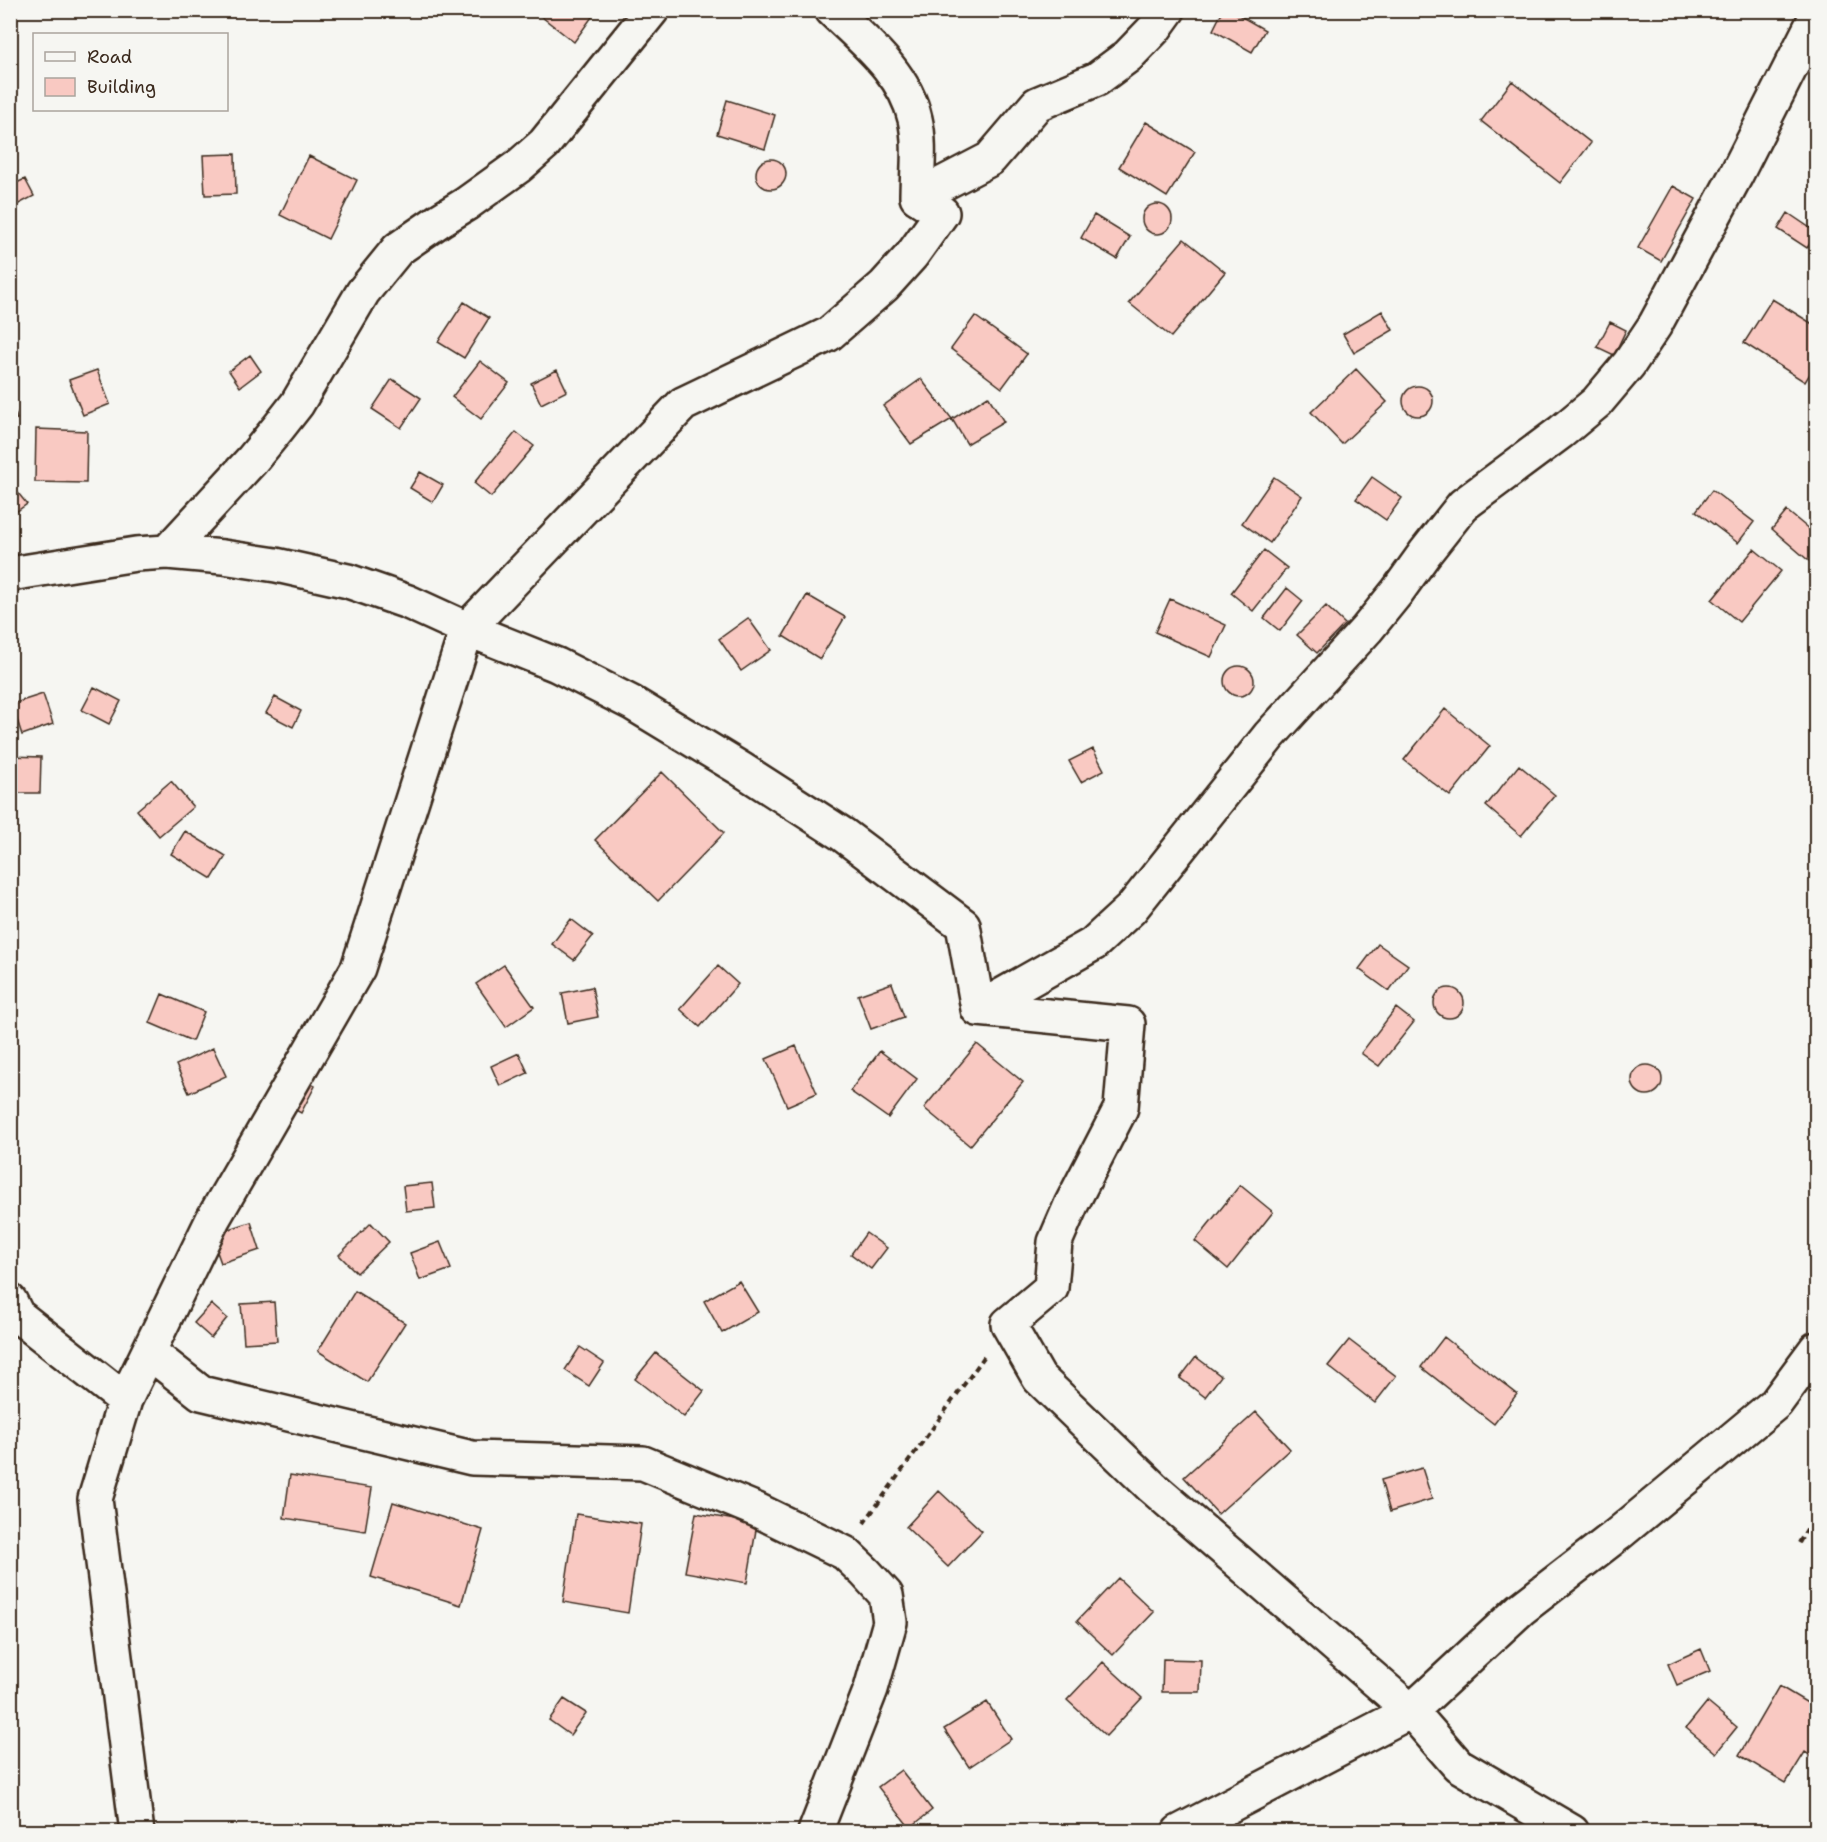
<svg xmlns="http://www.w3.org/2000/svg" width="1827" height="1842" font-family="'Shantell Sans',sans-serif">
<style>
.building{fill:#f9c9c2;stroke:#3b2a1e;stroke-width:1.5}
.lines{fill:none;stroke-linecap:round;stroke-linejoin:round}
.minor-casing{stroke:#3b2a1e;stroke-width:38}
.path{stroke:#3b2a1e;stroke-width:4;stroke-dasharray:6 4.5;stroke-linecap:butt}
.minor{stroke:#f6f6f2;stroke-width:33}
</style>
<rect width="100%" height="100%" fill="#f6f6f2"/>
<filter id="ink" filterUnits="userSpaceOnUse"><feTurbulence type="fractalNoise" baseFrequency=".0167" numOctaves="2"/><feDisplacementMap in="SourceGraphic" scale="12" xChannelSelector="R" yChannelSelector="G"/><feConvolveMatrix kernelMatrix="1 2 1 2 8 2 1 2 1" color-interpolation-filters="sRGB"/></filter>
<g filter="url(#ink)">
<path class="building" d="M533 10H597L574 42Z
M1223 10H1230L1265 30 1252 52 1213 30Z
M1512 81 1591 143 1560 183 1481 121Z
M10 90 17 101 10 105Z
M727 100 775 115 765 149 717 134Z
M1146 122 1195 152 1167 197 1119 167Z
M235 154 236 194 205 195 203 155Z
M309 156 357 180 328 239 280 215Z
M756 174a15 15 0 1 1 30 0a15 15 0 1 1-30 0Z
M25 179 34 196 15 206 10 198V186Z
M1673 186 1696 199 1661 261 1638 248Z
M1142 219a15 15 0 1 1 30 0a15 15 0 1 1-30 0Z
M1788 213 1816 232V235L1807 248 1778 229Z
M1094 215 1130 237 1117 259 1081 238Z
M1184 239 1225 272 1171 337 1129 303Z
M1772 299 1816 326V364L1805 382 1744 343Z
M464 302 489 318 464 358 438 342Z
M1382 311 1393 330 1354 353 1343 334Z
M975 316 1027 354 1002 388 951 349Z
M1610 322 1626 330 1614 355 1597 347Z
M250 355 261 371 240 387 229 371Z
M480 361 509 383 481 419 452 397Z
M1356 369 1387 402 1342 444 1311 412Z
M97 370 110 404 83 415 69 380Z
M557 370 567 391 541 404 531 383Z
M392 379 421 398 401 428 372 409Z
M921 379 952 419 911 444 883 406Z
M1403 401a15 15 0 1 1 30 0a15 15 0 1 1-30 0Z
M988 396 1004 422 967 444 952 419Z
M10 397 17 419 10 421Z
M36 429 87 431 86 483 35 482Z
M516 432 534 446 491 497 474 483Z
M420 472 443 485 433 502 410 488Z
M1274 477 1302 496 1270 543 1242 523Z
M1372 477 1402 498 1386 520 1356 499Z
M10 483 27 504 10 516Z
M1712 490 1754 522 1738 543 1696 511Z
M1787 511 1816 535V552L1809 561 1772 529Z
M1754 549 1781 571 1739 622 1712 600Z
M1264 550 1287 568 1253 611 1231 593Z
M1287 588 1303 601 1280 631 1264 618Z
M807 595 845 617 820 659 783 636Z
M1170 599 1226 625 1211 657 1155 632Z
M1326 606 1345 624 1317 653 1297 635Z
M748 618 771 650 741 671 719 639Z
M1224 681a15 15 0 1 1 30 0a15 15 0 1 1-30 0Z
M94 687 121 701 109 724 82 710Z
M43 694 53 724 22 735 12 704Z
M275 697 301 711 293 727 266 713Z
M1445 709 1490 746 1450 796 1404 760Z
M1093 749 1104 770 1081 782 1069 761Z
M10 756 41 757 40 793H10Z
M1519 765 1555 795 1521 836 1486 806Z
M662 772 724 833 658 901 595 840Z
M171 781 193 807 159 836 137 810Z
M185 831 226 856 212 879 171 854Z
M571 919 593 936 574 960 552 944Z
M1378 944 1408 965 1389 991 1359 969Z
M504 965 534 1007 506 1027 476 984Z
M718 966 738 984 700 1027 680 1009Z
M892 983 904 1017 871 1029 858 995Z
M592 987 598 1017 568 1023 562 993Z
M1434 1003a15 15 0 1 1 30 0a15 15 0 1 1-30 0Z
M162 994 204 1012 192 1041 150 1023Z
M1396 1008 1414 1022 1379 1066 1361 1053Z
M977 1044 1023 1082 970 1146 924 1108Z
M796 1046 817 1093 787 1106 766 1059Z
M213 1048 226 1076 189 1093 176 1065Z
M880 1051 917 1079 888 1118 850 1091Z
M519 1053 528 1073 500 1086 491 1066Z
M1632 1080a15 15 0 1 1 30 0a15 15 0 1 1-30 0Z
M297 1077 315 1086 301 1113 283 1103Z
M432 1183 435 1208 406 1211 403 1186Z
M1240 1185 1273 1212 1228 1269 1195 1241Z
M251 1222 260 1250 221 1263 211 1235Z
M371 1223 389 1242 357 1273 339 1255Z
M866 1233 887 1248 871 1269 851 1254Z
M440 1242 451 1269 420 1280 410 1253Z
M739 1281 758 1312 722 1333 704 1301Z
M355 1291 405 1323 367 1382 318 1351Z
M274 1302 277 1341 244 1343 241 1304Z
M211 1304 227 1318 211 1338 194 1323Z
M1444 1337 1517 1394 1494 1424 1421 1367Z
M1349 1340 1396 1376 1375 1403 1328 1366Z
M580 1347 604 1363 589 1386 565 1370Z
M656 1353 704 1391 684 1417 635 1379Z
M1196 1357 1221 1376 1205 1397 1180 1378Z
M1256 1412 1290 1449 1218 1514 1184 1477Z
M1422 1468 1432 1499 1390 1512 1381 1480Z
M290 1475 372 1488 365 1531 284 1518Z
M939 1491 982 1531 948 1567 906 1527Z
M393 1502 483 1530 461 1605 371 1577Z
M696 1513 757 1524 747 1583 685 1572Z
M576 1514 641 1524 628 1613 563 1602Z
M1118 1578 1154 1612 1113 1655 1077 1621Z
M1701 1649 1710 1671 1677 1685 1668 1664Z
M1163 1659 1201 1660 1200 1692H1162Z
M1103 1662 1142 1698 1106 1736 1067 1700Z
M1779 1686 1816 1708V1759L1805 1752 1786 1783 1739 1755Z
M564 1699 586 1713 570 1735 549 1720Z
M987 1702 1011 1739 969 1767 944 1729Z
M1707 1702 1737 1727 1716 1753 1686 1728Z
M901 1770 932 1810 910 1828 878 1787Z"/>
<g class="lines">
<g class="minor-casing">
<path id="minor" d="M832 10C864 41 905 73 915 119 921 144 917 172 917 197
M167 552 252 460 279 427 297 404 363 292 398 249 440 220 466 204 519 166 544 144 652 10
M10 574 136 554 167 552 223 557 276 565 348 581 408 602 467 629 557 665 632 703 741 769 842 834 963 925 978 1009 1128 1024 1121 1108 1071 1205 1055 1242 1051 1288 1008 1324 1039 1378 1152 1487 1411 1711 1458 1765 1572 1832
M978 1009 1093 944 1131 909 1269 736 1367 629 1397 592 1425 553 1463 505 1561 432 1597 402 1629 364 1655 325 1736 175 1816 17
M10 1301 17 1315 125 1400 95 1499 137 1832
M149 1352 201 1393 472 1458 643 1463 757 1510 845 1553 865 1572 886 1595 890 1622 871 1689 815 1832
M125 1400 213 1219 358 968 467 629 683 404 829 334 884 286 912 255 942 213 917 197 990 159 1037 104 1097 79 1128 56 1155 28 1168 10
M1179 1832 1411 1711 1521 1609 1617 1535 1776 1403 1816 1349"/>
</g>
<path class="path" d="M864 1523 984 1357
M1799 1543 1816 1513"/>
<use href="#minor" class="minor"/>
</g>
</g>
<rect width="1827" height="1842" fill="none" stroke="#f6f6f2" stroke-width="36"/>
<rect x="18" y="18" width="1791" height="1806" fill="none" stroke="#3b2a1e" stroke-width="2" filter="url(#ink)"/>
<rect x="33" y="33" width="195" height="78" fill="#f6f6f2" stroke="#aba49d" stroke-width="1.5"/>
<rect x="45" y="52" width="30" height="9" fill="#f6f6f2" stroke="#aba49d" stroke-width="1.5"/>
<text x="87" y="63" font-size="18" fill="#3b2a1e">Road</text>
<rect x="45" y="78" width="30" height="18" fill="#f9c9c2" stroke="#aba49d" stroke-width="1.5"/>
<text x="87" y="93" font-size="18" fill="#3b2a1e">Building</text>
</svg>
